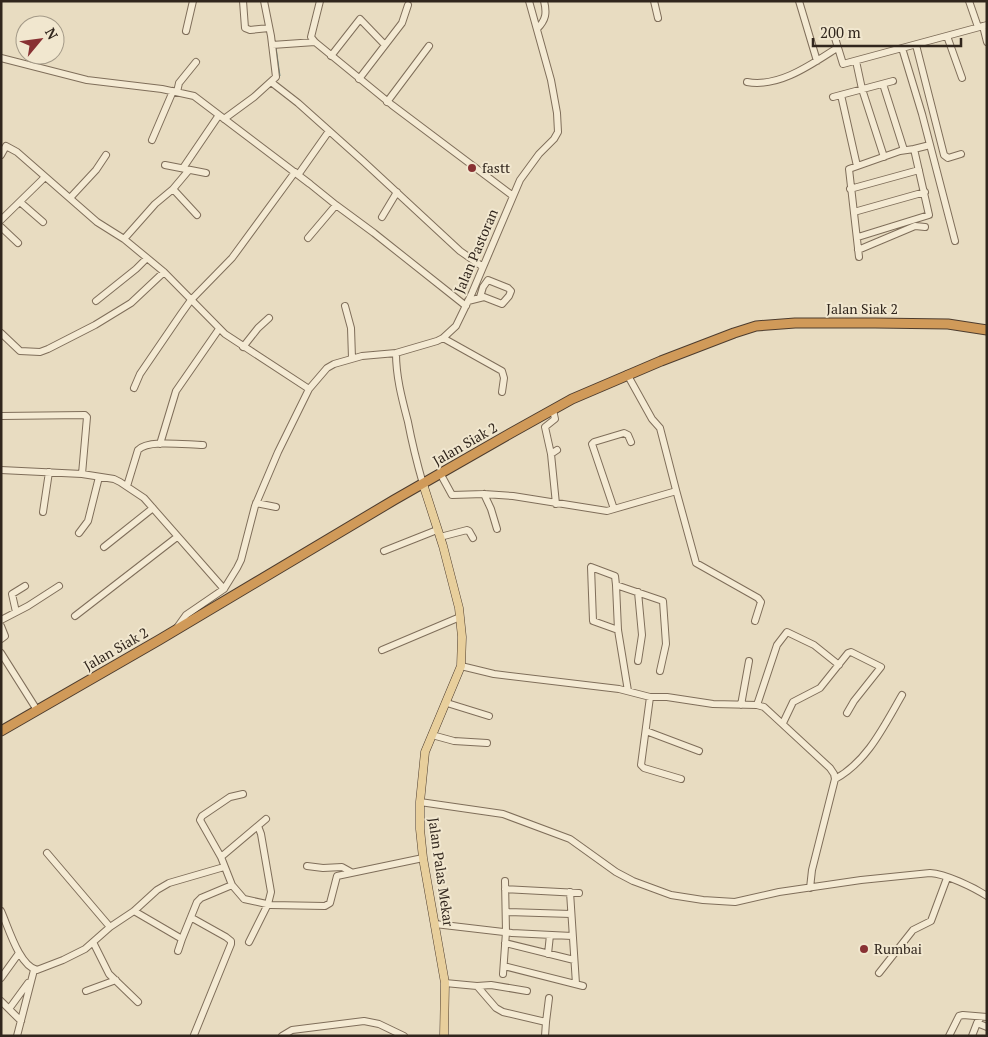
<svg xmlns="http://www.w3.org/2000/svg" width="988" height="1037" font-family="'PT Serif',serif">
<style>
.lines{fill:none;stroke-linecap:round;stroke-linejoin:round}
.stream{stroke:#6b8780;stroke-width:1}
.minor-casing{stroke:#7f6e5a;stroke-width:8}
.major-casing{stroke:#4d3c2e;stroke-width:9}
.highway-casing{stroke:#4d3c2e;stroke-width:11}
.minor{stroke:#f4ead3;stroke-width:6}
.major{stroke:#e8cf9c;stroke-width:8}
.highway{stroke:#d09a59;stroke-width:9}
.poi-dot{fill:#883133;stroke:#f1e7cf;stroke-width:2}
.labels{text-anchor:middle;stroke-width:4;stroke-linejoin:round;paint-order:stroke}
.poi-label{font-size:14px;fill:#31261d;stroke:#f1e7cf;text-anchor:start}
.street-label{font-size:14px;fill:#31261d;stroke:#f1e7cf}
</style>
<rect width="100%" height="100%" fill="#e8dcc1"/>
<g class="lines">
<path class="stream" d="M276 47 280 76 278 77"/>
<g class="minor-casing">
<path id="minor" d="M243 1 245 28 250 30 269 28
M320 1 311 37 315 42 392 105 513 196
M654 1 658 18
M799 1 817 61
M969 1 978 27
M983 26 987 42
M537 29C546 20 547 13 544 1
M186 31 193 1
M947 36 962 78
M835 38 843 64 987 25
M272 45 315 42
M916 45 944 155 948 158 961 154
M902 48 922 114 955 241
M331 56 360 19 385 45
M1 58 87 80 162 89 194 96 310 184 336 205 374 233 466 306
M856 61 862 89 884 157
M359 79 402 23 408 5
M271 82 298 103 364 162 460 251 483 267
M747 82C779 88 812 64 837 48
M883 84 904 150
M177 92 179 83 196 62
M841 95 857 166
M833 97 893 81
M387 102 429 46
M224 119 254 97 276 77 271 36 264 1
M152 140 173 91
M914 149 930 145
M1 155 6 146 17 152 97 222 124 239 164 272 225 334 309 389
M165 165 206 173
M183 168 219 115
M298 175 329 131
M173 189 189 170
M850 189 919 170
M70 198 96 170 106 155
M20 202 43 222
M854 212 925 192
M382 217 397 192
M1 220 45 177
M1 227 18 243
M858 237 929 215 914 149 900 151 849 169 859 257
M308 238 336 205
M124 239 155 204 173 189 197 215
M858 250 915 226 925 227
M96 301 136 269 147 258
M468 301 484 297 502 304 509 296 511 291 508 288 488 280 483 287 480 297
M345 306 351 328 352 358
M1 333 20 351 40 352 48 349 95 325 131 303 164 272
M443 338 502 371 504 378 502 392
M243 347 258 328 269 318
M134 388 140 374 181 314 191 300 232 258 295 172
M1 416 85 415 87 417 82 474
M160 444 176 391 219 329
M551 454 545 427 555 419 553 410
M1 470 82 474 114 479 120 482 144 498 224 589 237 568 241 560 255 506 278 452 309 389 327 368 334 364 362 356 396 353
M440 473 452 495 484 494 513 496 607 511 673 492 676 490 660 428 652 419 627 374
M423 484C417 463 412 443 408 422 402 399 396 377 396 353L437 341 443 338 456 326 472 293 520 180 539 154 554 139 558 132 557 113 551 80 529 1
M127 486 138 450C148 439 187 445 203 445
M676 490 696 563 758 598 761 602 755 621
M484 494 491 509 497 529
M256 503 276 507
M556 504 551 454 557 450
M614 509 592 444 594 442 624 433 628 435 631 442
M43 512 49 472
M79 533 88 521 99 477
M440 537 467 530 469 531 473 538
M104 547 153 508
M384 551 437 530
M616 585 615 576 591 567 593 621 618 630
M638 592 642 635 638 661
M16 612 12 594 25 586
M75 616 177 537
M1 620 28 606 59 586
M1 626 5 636 1 639
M176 629 186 615 224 589
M382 650 460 617
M1 653 37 710
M461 666 494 674 619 689 650 697H667L713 704 757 705 764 707 830 768 834 774 835 779 812 870 810 888
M628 691 618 630 616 585 663 601 666 644 660 671
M650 697 641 765 644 768 681 779
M447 703 489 716
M741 705 749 661
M757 705 777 645 787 632 814 645 839 665
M783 723 793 702 820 688 848 653 851 652 881 667 854 701 847 713
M646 731 699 751
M432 735 454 741 487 743
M835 779C867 762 884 726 902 695
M243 794 230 797 202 816 200 820 221 857 232 885 244 899 271 905 325 906 330 903 337 876 423 858
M420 802 503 814 570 839 616 872 633 881 671 895 703 900 735 902 779 892 861 880 930 873C946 874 973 887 987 896
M47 853 110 927
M221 857 266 819
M307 866 323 868 342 867 351 872
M505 889 579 893
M570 892 576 984
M1 911C8 926 19 966 37 970L63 960 85 949 110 927 134 911 157 890 169 883 224 867
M134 911 182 939 197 902 201 898 232 885
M506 912 571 914
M192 918 226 937 231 941V944L194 1035
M435 924 512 933 572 936
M93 942 109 974 138 1002
M249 942 268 904 271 892 261 834 258 826
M505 943 574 960
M178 951 182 939
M548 954 550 935
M504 966 583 986
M879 973 913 930 931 921 947 878
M503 974 506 932 505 881
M1 978 19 953
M445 983 477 986 496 1008 503 1012 546 1022 549 998
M477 986 491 985 527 991
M86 991 116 980
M1 1001 21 1021
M9 1009 28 983
M977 1023 987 1027
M17 1036 34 970
M282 1036 292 1030 364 1021 379 1024 404 1036
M545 1036 546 1022
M949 1036 959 1016 963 1015 987 1017
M972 1036 977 1023 981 1017"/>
</g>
<g class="major-casing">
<path id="major" d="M423 484 443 546 459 608 462 637 461 666 425 752 420 802V829L423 858 445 983 444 1036"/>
</g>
<g class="highway-casing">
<path id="highway" d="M1 731 159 640 394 500 511 433 572 399 661 361 734 333 756 326 795 323H875L948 324 987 330"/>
</g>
<use href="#minor" class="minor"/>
<use href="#major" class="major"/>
<use href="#highway" class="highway"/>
</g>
<g class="poi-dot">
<circle cx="472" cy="168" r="5"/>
<circle cx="864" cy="949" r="5"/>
</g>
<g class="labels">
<g class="poi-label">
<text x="482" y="173">fastt</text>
<text x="874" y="954">Rumbai</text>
</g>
<g class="street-label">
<text transform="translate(476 251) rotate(-67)" y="5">Jalan Pastoran</text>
<text x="862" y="314">Jalan Siak 2</text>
<text transform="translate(465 444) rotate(-30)" y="5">Jalan Siak 2</text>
<text transform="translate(116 649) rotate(-30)" y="5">Jalan Siak 2</text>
<text transform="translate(441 872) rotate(82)" y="5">Jalan Palas Mekar</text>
</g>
</g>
<rect width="988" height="1037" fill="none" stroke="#31261d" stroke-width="5"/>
<g transform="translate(40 40) rotate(61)"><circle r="24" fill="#f1e7cf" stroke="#a49a88"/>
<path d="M0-4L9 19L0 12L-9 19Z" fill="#883133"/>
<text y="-8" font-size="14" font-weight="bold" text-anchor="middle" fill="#31261d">N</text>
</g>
<path d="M813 38v8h148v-8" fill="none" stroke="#31261d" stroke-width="2.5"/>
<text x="820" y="38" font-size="15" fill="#31261d" stroke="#f1e7cf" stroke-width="4" paint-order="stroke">200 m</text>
</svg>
